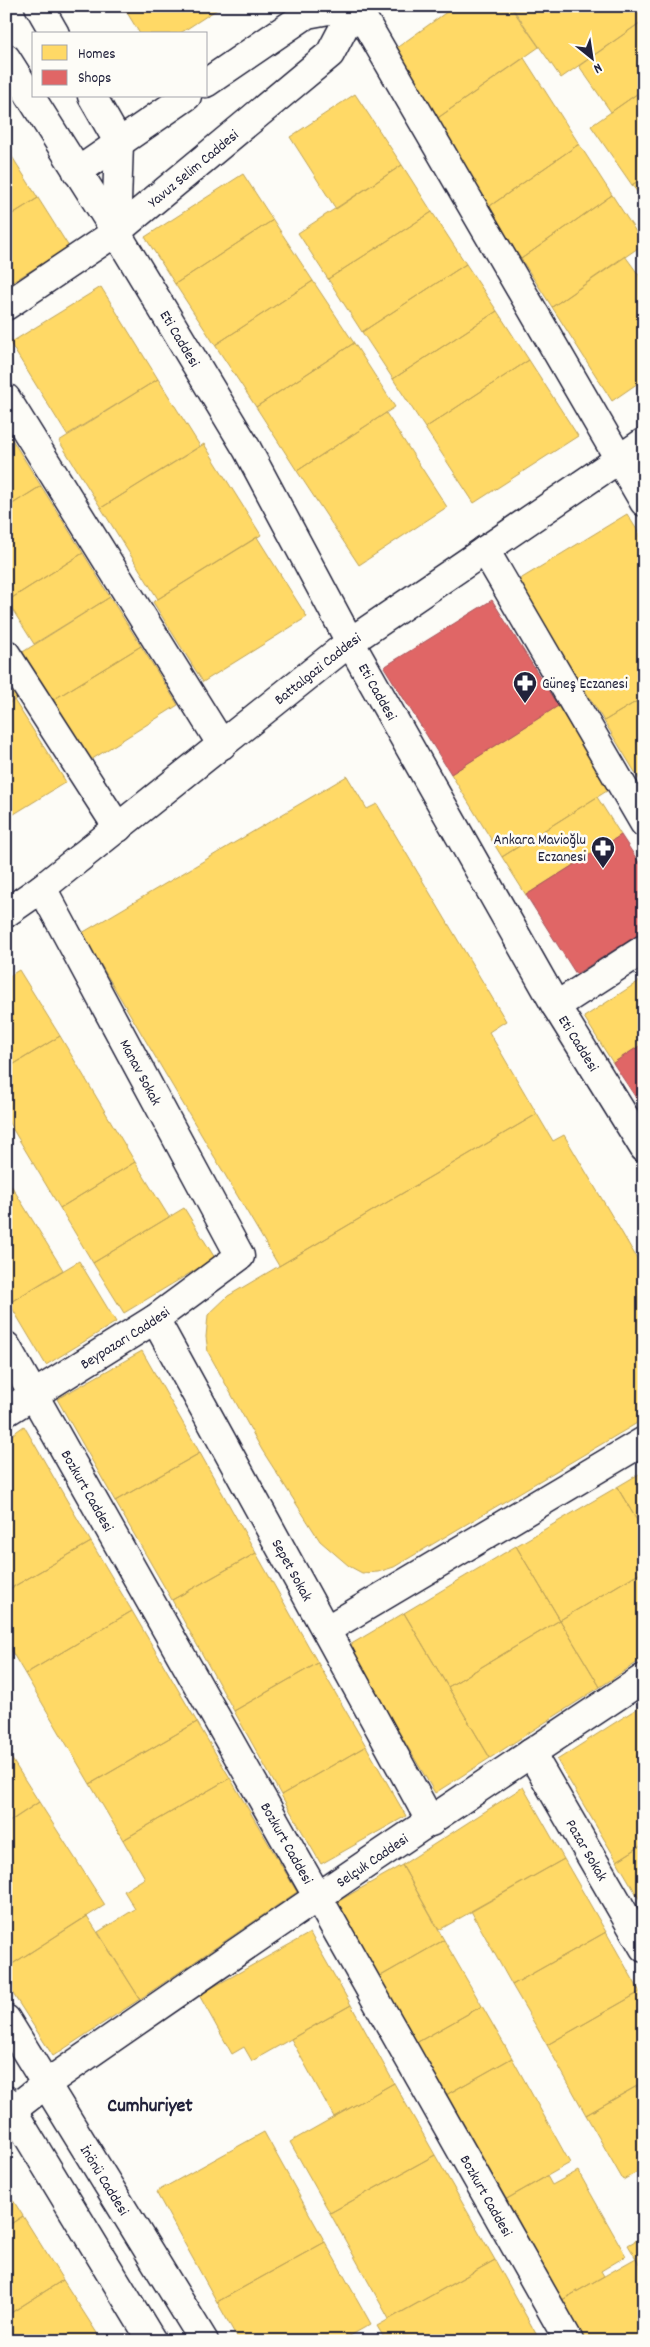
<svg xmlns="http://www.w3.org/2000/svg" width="650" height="2347" font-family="Dekko,sans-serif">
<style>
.homes{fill:#ffd966;stroke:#bda259}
.shops{fill:#e06666;stroke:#a75259}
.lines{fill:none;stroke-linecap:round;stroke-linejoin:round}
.minor-casing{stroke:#22223b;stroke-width:31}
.tertiary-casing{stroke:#22223b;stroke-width:31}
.secondary-casing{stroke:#22223b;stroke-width:31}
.minor{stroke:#fdfcf7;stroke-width:28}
.tertiary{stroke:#fdfcf7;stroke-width:28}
.secondary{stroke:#fdfcf7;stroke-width:28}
.labels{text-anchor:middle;stroke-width:5;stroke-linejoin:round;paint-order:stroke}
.street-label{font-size:15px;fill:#22223b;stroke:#fdfcf7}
.poi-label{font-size:15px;fill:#22223b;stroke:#fdfcf7;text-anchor:start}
.district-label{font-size:20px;font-weight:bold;fill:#22223b;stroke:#fdfcf7}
</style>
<rect width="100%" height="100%" fill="#fdfcf7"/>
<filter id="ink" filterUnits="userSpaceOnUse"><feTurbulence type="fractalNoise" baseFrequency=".02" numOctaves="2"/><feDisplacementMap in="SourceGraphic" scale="10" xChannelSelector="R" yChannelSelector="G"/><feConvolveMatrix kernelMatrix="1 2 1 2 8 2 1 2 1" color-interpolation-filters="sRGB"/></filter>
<g filter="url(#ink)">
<path class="homes" d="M123 6H218L219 8 179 34H140Z
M455 6H510L539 47 432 122 388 54Z
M511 6H643L644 20 561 78Z
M644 20V89L611 112 579 66Z
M524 58 579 144 487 208 432 122Z
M644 89V177L632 185 591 126Z
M355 94 402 165 336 209 290 137Z
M579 144 612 195 521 259 487 208Z
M6 147 38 198 6 218Z
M402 165 432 212 328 279 298 233Z
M243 174 273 220 175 284 145 237Z
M644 177V201L632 185Z
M612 195 644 244 552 307 521 259Z
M38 198 69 247 6 286V218Z
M432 212 466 264 362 332 328 279Z
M273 220 313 281 215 345 175 284Z
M625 256 644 282V379L612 401 552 307Z
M466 264 497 311 393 379 362 332Z
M313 281 354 343 256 407 215 345Z
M101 287 158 379 67 435 10 343Z
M497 311 529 360 425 428 393 379Z
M354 343 395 407 297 471 256 407Z
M529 360 578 436 474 503 425 428Z
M158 379 200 446 101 508 59 441Z
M386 413 447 507 359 565 297 471Z
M6 430 41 486 6 508Z
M204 444 261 535 158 599 101 508Z
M41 486 83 553 7 601 6 508Z
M627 514 644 541V697L604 721 517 581Z
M257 537 307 617 203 682 153 602Z
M83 553 110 597 34 644 7 601Z
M110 597 141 646 48 703 18 655Z
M141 646 178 705 86 763 48 703Z
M6 665 24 694 6 705Z
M644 697V787L604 721Z
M14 700 66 782 6 819V705Z
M558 706 610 789 502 857 451 774Z
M347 776 367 809 377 804 506 1021 489 1032 537 1114 279 1266 82 933Z
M597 797 621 835 526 895 502 857Z
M19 970 60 1036 6 1069V978Z
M644 978V1043L613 1063 584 1017Z
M60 1036 135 1162 60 1208 6 1118V1069Z
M537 1114 553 1141 564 1135 644 1270V1419L394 1567 378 1572 362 1573 349 1566 320 1541 262 1450 208 1352 206 1337 208 1315 228 1296Z
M135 1162 169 1217 93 1263 60 1208Z
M6 1177 63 1270 9 1303 6 1298Z
M184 1208 215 1258 124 1313 93 1263Z
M79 1261 116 1322 46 1365 9 1303Z
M142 1351 200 1453 115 1501 57 1399Z
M24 1426 91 1542 6 1591V1439Z
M200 1453 256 1553 172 1600 115 1501Z
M644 1471V1532L617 1487Z
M617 1487 644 1532V1570L560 1620 516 1546Z
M91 1542 132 1611 25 1674 6 1642V1591Z
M516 1546 560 1620 448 1687 404 1613Z
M256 1553 318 1663 234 1711 172 1600Z
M644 1570V1658L600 1687 560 1620Z
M132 1611 197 1722 90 1784 25 1674Z
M404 1613 490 1758 435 1793 348 1646Z
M560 1620 600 1687 490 1758 448 1687Z
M318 1663 366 1746 281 1795 234 1711Z
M644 1704V1844L617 1861 557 1760Z
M197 1722 230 1778 123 1840 90 1784Z
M366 1746 406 1816 321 1864 281 1795Z
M6 1750 39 1802 6 1824Z
M230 1778 297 1892 140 1999 98 1932 135 1909 124 1891 145 1878 123 1840Z
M523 1787 564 1859 439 1930 402 1865Z
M39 1802 105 1905 6 1968V1824Z
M644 1844V1907L617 1861Z
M564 1859 606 1932 512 1985 471 1911Z
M402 1865 444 1940 379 1977 337 1902Z
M87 1916 140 1999 53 2056 6 1983V1968Z
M606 1932 640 1992 547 2045 512 1985Z
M310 1933 351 2005 252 2061 244 2047 232 2054 199 1995Z
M444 1940 482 2006 416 2043 379 1977Z
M640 1992 644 2000V2082L586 2115 547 2045Z
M351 2005 394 2083 334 2117 291 2039Z
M482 2006 512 2058 446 2095 416 2043Z
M512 2058 570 2163 505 2200 446 2095Z
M644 2082V2168L623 2180 586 2115Z
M394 2083 435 2155 330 2213 290 2142Z
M264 2132 325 2242 217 2302 156 2192Z
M435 2155 495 2260 389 2319 330 2213Z
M578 2171 626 2256 601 2271 604 2276 562 2300 505 2200 547 2176 552 2185Z
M6 2189 23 2216 6 2227Z
M23 2216 63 2280 6 2316V2227Z
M644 2236V2272L628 2245Z
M325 2242 371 2324 341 2341H239L217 2302Z
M636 2258 644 2272V2341H585L562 2300Z
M495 2260 540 2341H386L377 2326Z
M63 2280 102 2341H6V2316Z"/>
<path class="shops" d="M492 600 558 706 451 774 384 667Z
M621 835 644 870V931L576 974 526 895Z
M644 1043V1110L613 1063Z"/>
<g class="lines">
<g class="minor-casing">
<g id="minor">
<path d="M356 6 644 502"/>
<path d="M6 306 116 232"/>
<path d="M6 398 222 745"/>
<path d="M485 550 644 823"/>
<path d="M6 654 118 828"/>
<path d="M556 1006 644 949"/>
<path id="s1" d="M155 1319 431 1822"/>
<path id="s2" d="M6 1346 569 2341"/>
<path id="s3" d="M6 1412 155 1319 240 1256 42 888"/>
<path d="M326 1630 644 1441"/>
<path id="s4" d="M531 1753 644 1948"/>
<path id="s5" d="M6 2115 46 2084C244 1946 443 1811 644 1678"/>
</g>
</g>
<g class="tertiary-casing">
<g id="tertiary">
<path d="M39 6 55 34"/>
<path id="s6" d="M6 58 116 232 247 449 350 642 556 1006 644 1148"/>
<path d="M206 83 307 14 350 6"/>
<path d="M92 96 119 143 116 232"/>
<path d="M77 172 187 96"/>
<path id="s7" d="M116 232 330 54 355 6"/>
<path id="s8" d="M6 913 42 888 350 642 644 442"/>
</g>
</g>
<g class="secondary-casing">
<g id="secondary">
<path id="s9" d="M6 2019 204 2341"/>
<path d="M6 2100 152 2341"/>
</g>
</g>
<use href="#minor" class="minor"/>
<use href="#tertiary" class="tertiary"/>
<use href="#secondary" class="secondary"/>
</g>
</g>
<defs>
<g id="pharmacy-pin" transform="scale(1.25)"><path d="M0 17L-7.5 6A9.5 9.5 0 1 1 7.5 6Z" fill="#22223b" stroke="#fdfcf7"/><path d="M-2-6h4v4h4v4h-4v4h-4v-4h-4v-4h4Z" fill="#fff"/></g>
</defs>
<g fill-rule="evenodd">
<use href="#pharmacy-pin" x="525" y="683"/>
<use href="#pharmacy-pin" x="603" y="848"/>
</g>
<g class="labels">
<g class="street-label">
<text dy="5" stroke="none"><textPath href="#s7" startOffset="100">Yavuz Selim Caddesi</textPath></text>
<text dy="5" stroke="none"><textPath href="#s6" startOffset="330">Eti Caddesi</textPath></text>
<text dy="5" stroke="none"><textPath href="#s8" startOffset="396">Battalgazi Caddesi</textPath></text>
<text dy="5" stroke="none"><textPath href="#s6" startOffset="735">Eti Caddesi</textPath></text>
<text dy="5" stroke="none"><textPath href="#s6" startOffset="1140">Eti Caddesi</textPath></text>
<text transform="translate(141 1072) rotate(62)" y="5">Manav Sokak</text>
<text dy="5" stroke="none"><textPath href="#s3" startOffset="140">Beypazarı Caddesi</textPath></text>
<text dy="5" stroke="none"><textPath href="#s2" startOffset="166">Bozkurt Caddesi</textPath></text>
<text dy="5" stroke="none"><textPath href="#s1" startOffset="286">Sepet Sokak</textPath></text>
<text dy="5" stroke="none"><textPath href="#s2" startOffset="571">Bozkurt Caddesi</textPath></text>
<text dy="5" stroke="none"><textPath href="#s4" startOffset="112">Pazar Sokak</textPath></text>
<text dy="5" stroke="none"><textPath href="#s5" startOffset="446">Selçuk Caddesi</textPath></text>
<text dy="5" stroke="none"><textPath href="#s9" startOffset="189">İnönü Caddesi</textPath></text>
<text dy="5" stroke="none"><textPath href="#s2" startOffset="976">Bozkurt Caddesi</textPath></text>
</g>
<g class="poi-label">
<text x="542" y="688">Güneş Eczanesi</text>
<text x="586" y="844" text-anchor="end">Ankara Mavioğlu<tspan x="586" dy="17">Eczanesi</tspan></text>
</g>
<g class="district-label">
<text x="150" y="2111">Cumhuriyet</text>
</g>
</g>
<rect width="650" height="2347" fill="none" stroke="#fdfcf7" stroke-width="25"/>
<rect x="12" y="12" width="625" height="2322" fill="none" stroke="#22223b" stroke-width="2" filter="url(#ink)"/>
<rect x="32" y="32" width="175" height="65" fill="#fdfcf7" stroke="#a5a5ac"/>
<rect x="42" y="45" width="25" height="15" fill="#ffd966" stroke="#a5a5ac"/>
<text x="78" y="58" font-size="15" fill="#22223b">Homes</text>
<rect x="42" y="70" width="25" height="15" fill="#e06666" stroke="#a5a5ac"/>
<text x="78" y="82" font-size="15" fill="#22223b">Shops</text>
<g transform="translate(592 58) rotate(150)" stroke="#fdfcf7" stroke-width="4" paint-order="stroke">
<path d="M0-4L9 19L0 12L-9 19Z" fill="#22223b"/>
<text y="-8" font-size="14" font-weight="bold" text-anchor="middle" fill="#22223b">N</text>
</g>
</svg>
